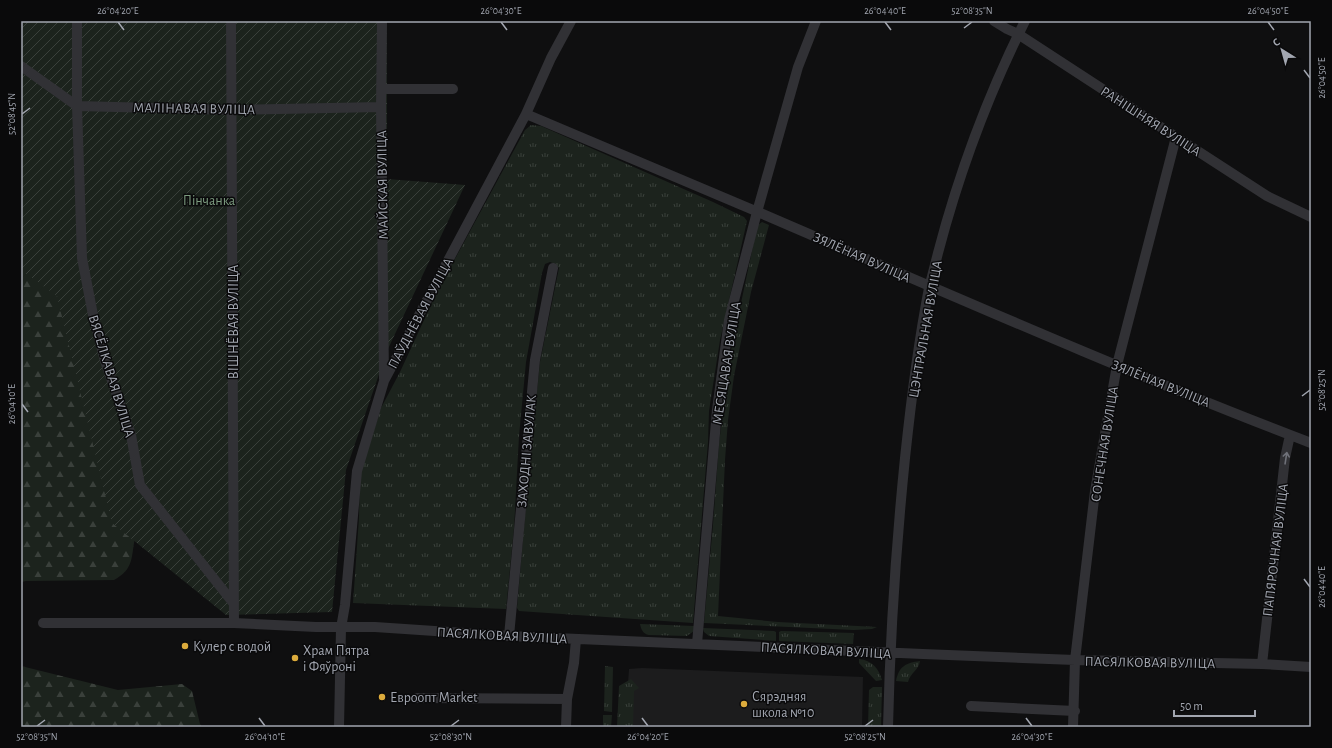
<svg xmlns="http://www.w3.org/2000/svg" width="1332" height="748" font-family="'Alegreya Sans',sans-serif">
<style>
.built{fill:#1c1c1d}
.grass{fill:url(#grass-tufts)}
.forest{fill:url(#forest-firs)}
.garden{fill:url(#garden-furrows)}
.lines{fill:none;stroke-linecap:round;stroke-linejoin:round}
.minor{stroke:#313135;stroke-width:10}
.oneway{stroke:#6f7179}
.ticks{fill:none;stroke:#a2a6b0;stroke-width:1.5}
.poi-dot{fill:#dcab3c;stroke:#0a0a0b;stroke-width:1.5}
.labels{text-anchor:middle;stroke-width:3;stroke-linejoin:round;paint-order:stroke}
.street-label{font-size:14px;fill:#a2a6b0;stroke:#0a0a0b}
.park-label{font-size:14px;fill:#7b997e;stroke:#0a0a0b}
.poi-label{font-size:14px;fill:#a2a6b0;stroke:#0a0a0b;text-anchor:start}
.neatline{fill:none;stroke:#a2a6b0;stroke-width:1.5}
.ticks-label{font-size:10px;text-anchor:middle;fill:#a2a6b0}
</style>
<defs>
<pattern id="grass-tufts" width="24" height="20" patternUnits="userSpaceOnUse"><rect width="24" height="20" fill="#1c231d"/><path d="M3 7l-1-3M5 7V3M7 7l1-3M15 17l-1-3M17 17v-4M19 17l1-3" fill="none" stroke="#3a403b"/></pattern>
<pattern id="forest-firs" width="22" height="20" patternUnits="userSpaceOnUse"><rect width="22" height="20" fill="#1c231d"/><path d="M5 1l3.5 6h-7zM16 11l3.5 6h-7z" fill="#3a403b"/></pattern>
<pattern id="garden-furrows" width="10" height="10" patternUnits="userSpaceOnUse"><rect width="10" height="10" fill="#1c231d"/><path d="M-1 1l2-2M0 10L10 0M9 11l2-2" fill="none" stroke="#3a403b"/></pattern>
</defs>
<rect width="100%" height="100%" fill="#0f0f10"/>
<path class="built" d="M642 668 863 677 862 727H625L629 669Z"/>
<path class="grass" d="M531 125 541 126 713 202 744 217 747 221 720 340 709 411 708 442 693 623 519 611 517 608 530 459 540 362 559 268 555 264 550 262 545 264 542 273 526 362 519 436 514 528 506 609 353 603 359 518 360 474 381 408 400 372 437 292 525 130Z
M762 222 769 225 751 292 734 376 728 420 725 460 718 616 778 622 877 627 872 629 854 630 704 623 713 525 719 444 729 360 756 232 758 225Z
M640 624 694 626V631L687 636 649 635C643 634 641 629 640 624Z
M703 628 774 631 776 632V641L709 636 704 632Z
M781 631 854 633 853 644 779 641V632Z
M859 659C872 660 879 669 882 680L876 681 859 663Z
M920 661C919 670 910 673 908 682L896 681C899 666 906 663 920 661Z
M605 666 613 667 612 712 604 711Z
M631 679 639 688 634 691 633 727H617L619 686Z
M873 687H882L881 727H868L869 690Z
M603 715H612L611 727H603Z"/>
<path class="forest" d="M21 229 72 274 135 537C131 558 134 569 114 580L26 581 21 582Z
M21 666 118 690 182 684 192 691 200 724 202 727H21Z"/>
<path class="garden" d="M21 21H387V179L465 185 387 351 346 470 332 612 226 615 112 523 57 296 21 270Z"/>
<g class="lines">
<path class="minor" d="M77 21V106L82 258 93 315 105 361 131 435 140 485 234 604
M231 21 234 623
M382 21 381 107 384 379
M994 21 1007 29 1018 34 1176 137 1267 196 1311 217
M21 66 77 106 232 110 381 107
M381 89H453
M526 114C603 147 681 179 758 212 942 291 1125 372 1311 443
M43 623H234L316 627H375L509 636 923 654 1075 660 1262 664 1311 667
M509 636 535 360 553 268
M697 644 717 410 729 320 757 212 798 67 816 21
M1262 664 1285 458 1290 435
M417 698 567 699
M971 706 1075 711
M339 727 341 628 345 605 357 471 384 381 526 114 551 58 571 21
M566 727 567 699 574 663 576 639
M888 727C890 637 896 547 905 458 911 401 918 344 929 288 932 276 935 265 938 253 959 173 988 95 1025 21
M1073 727 1075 660 1095 491 1117 365 1176 137"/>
</g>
<defs><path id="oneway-shaft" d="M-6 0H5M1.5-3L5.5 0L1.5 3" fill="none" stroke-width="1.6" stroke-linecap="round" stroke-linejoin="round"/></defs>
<use class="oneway" href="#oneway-shaft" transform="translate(1286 458) rotate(-81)"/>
<path class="ticks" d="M118 22 124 30M501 22 507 30M885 22 891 30M1268 22 1274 30M964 28 972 22M1304 70 1310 78M22 114 30 108M1302 396 1310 390M22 404 28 412M1304 579 1310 587M259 718 265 726M642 718 648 726M1026 718 1032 726M37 726 45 720M451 726 459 720M865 726 873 720"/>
<g class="poi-dot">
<circle cx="185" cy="646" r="4"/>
<circle cx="295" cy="658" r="4"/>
<circle cx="382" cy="697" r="4"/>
<circle cx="744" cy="704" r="4"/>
</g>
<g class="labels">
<g class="street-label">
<text transform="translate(194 108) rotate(1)" y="5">МАЛІНАВАЯ ВУЛІЦА</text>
<text transform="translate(1151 121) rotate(33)" y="5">РАНІШНЯЯ ВУЛІЦА</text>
<text transform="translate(382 185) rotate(-91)" y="5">МАЙСКАЯ ВУЛІЦА</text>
<text transform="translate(862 257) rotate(24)" y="5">ЗЯЛЁНАЯ ВУЛІЦА</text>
<text transform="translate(420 313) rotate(-62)" y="5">ПАЎДНЁВАЯ ВУЛІЦА</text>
<text transform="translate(233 322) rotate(-90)" y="5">ВІШНЁВАЯ ВУЛІЦА</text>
<text transform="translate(925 329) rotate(-80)" y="5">ЦЭНТРАЛЬНАЯ ВУЛІЦА</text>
<text transform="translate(726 363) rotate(-81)" y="5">МЕСЯЦАВАЯ ВУЛІЦА</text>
<text transform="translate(112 376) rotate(73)" y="5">ВЯСЁЛКАВАЯ ВУЛІЦА</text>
<text transform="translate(1161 383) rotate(22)" y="5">ЗЯЛЁНАЯ ВУЛІЦА</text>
<text transform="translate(1104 444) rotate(-81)" y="5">СОНЕЧНАЯ ВУЛІЦА</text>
<text transform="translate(526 451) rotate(-85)" y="5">ЗАХОДНІ ЗАВУЛАК</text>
<text transform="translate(1275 550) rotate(-83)" y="5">ПАПЯРОЧНАЯ ВУЛІЦА</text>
<text transform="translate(502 635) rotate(3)" y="5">ПАСЯЛКОВАЯ ВУЛІЦА</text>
<text transform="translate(826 650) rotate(3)" y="5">ПАСЯЛКОВАЯ ВУЛІЦА</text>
<text transform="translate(1150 662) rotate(1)" y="5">ПАСЯЛКОВАЯ ВУЛІЦА</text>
</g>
<g class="park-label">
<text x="209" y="205">Пінчанка</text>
</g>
<g class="poi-label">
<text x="193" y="651">Кулер с водой</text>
<text x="303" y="655">Храм Пятра<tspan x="303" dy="16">і Фяўроні</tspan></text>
<text x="752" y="701">Сярэдняя<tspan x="752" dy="16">школа №10</tspan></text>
<text x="390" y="702">Евроопт Market</text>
</g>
</g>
<rect width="1332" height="748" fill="none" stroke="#0a0a0b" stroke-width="44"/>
<g transform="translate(1282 50) rotate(323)" stroke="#0a0a0b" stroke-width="3" paint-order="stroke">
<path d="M0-3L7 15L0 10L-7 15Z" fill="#a2a6b0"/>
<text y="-6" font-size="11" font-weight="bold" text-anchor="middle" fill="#a2a6b0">С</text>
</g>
<path d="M1174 710v6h81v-6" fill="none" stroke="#a2a6b0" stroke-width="2"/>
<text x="1180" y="710" font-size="12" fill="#a2a6b0" stroke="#0a0a0b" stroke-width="3" paint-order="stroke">50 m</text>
<rect x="22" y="22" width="1288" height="704" class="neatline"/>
<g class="ticks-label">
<text x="118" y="14">26°04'20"E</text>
<text x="501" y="14">26°04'30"E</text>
<text x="885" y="14">26°04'40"E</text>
<text x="972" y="14">52°08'35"N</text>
<text x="1268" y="14">26°04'50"E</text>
<text transform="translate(1321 78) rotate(-90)" y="4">26°04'50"E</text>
<text transform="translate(11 114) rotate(-90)" y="4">52°08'45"N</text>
<text transform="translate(1321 390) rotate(-90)" y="4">52°08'25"N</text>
<text transform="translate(11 404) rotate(-90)" y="4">26°04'10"E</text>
<text transform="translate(1321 587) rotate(-90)" y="4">26°04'40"E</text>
<text x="37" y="740">52°08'35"N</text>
<text x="265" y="740">26°04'10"E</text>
<text x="451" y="740">52°08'30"N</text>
<text x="648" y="740">26°04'20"E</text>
<text x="865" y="740">52°08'25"N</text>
<text x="1032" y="740">26°04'30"E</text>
</g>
</svg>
